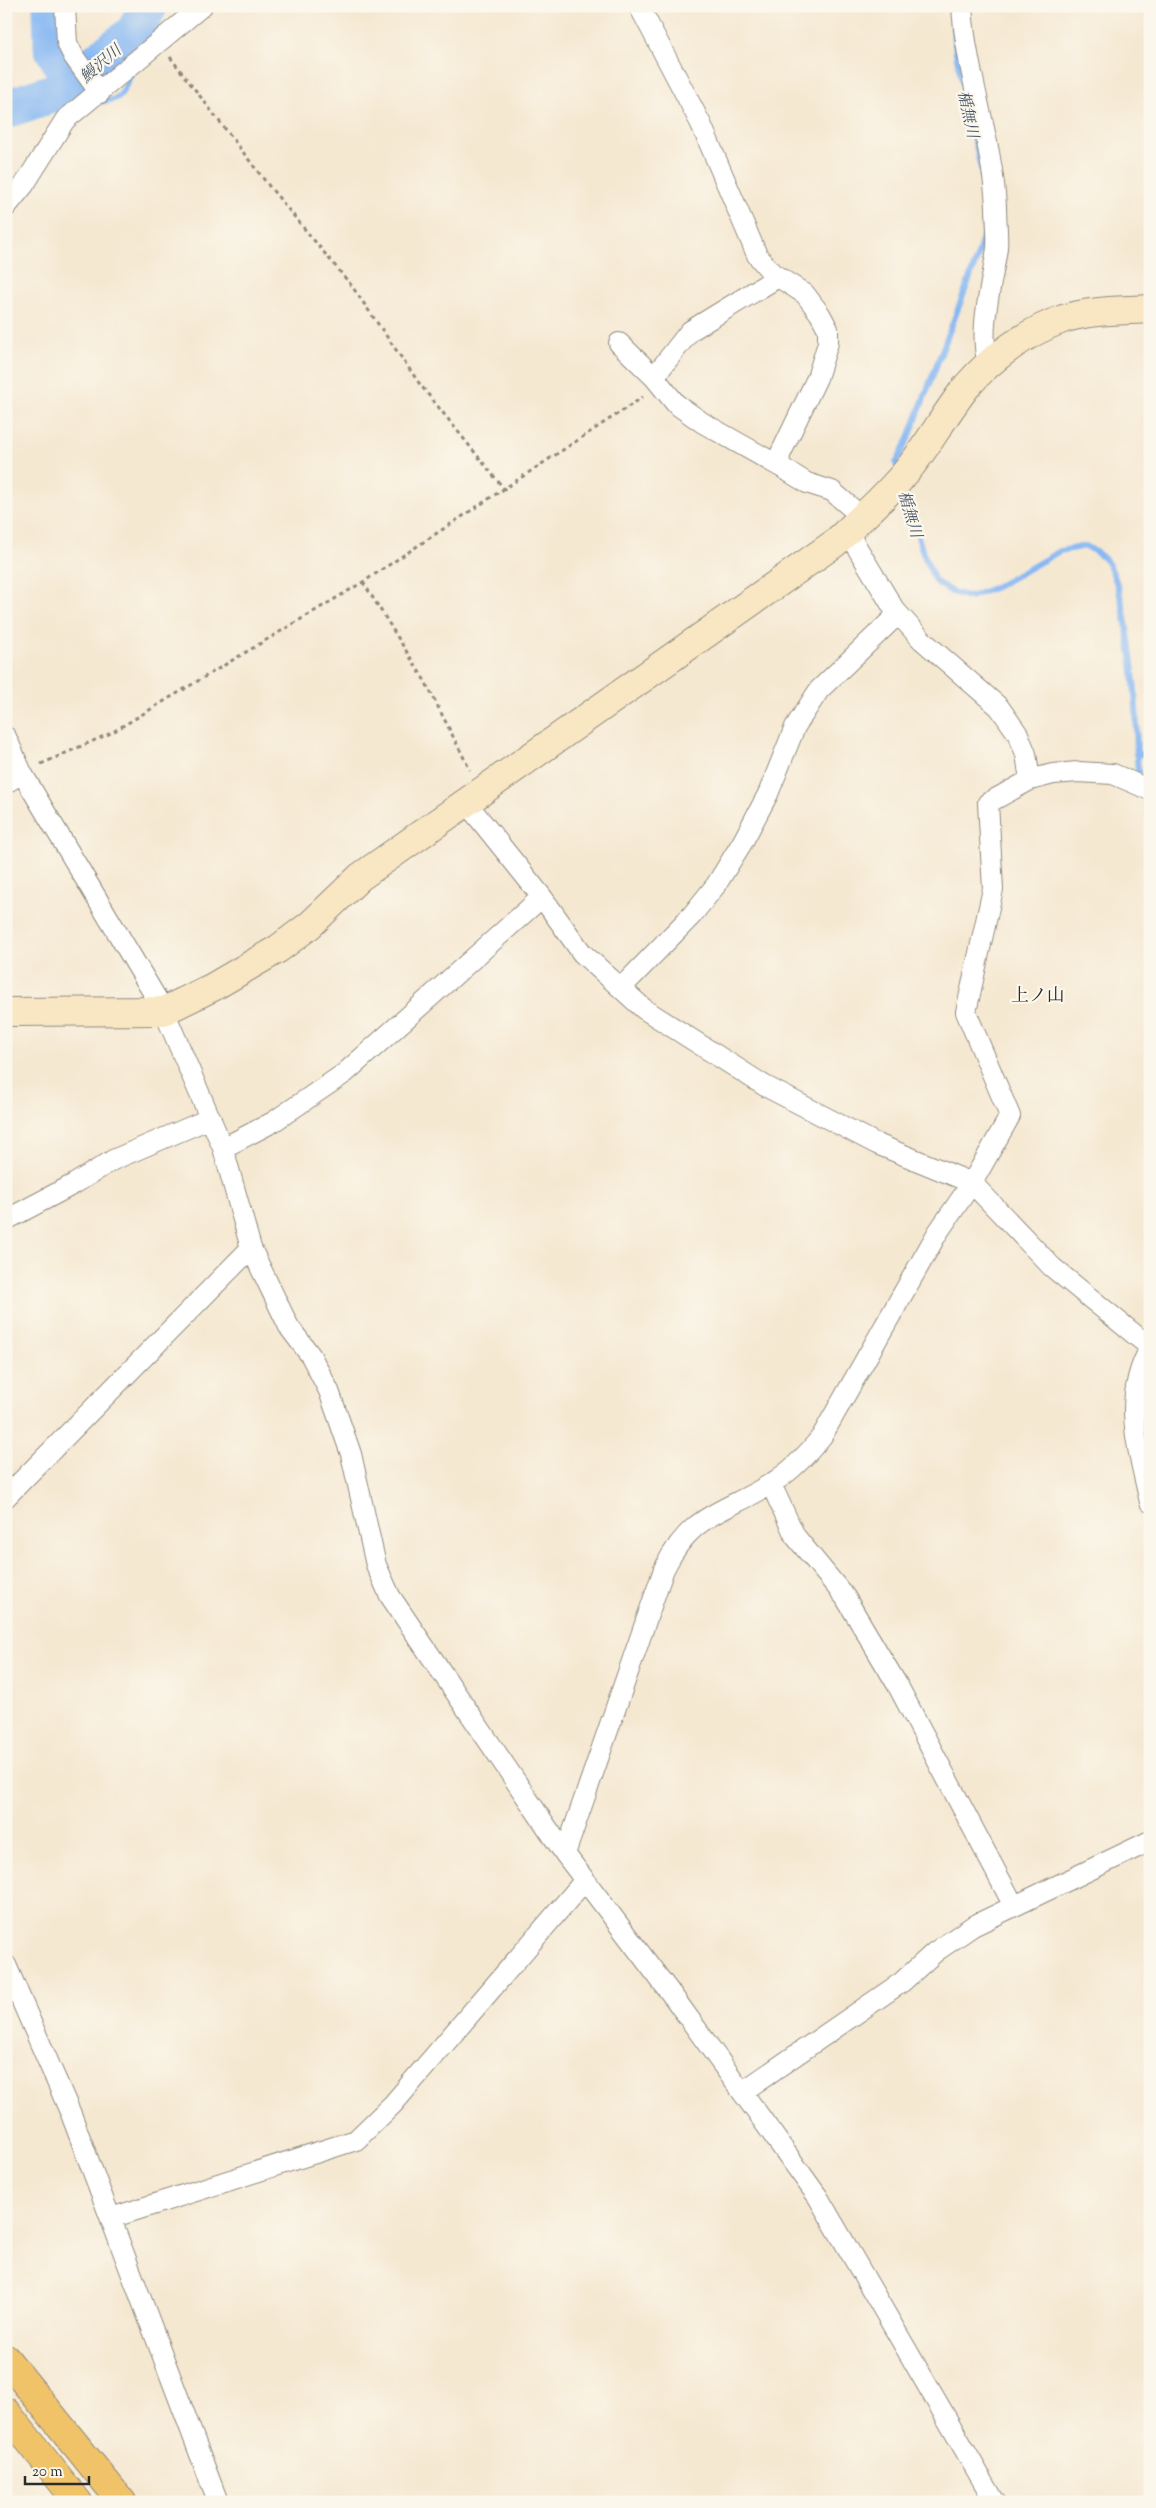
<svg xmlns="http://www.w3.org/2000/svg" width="1156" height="2508" font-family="'Sorts Mill Goudy','Noto Serif JP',serif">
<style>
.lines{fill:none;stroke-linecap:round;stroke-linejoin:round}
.stream{stroke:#87b8f3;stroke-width:6}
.river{stroke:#87b8f3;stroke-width:39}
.street-casing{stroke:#908a7e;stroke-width:22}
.secondary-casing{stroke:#908a7e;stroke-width:30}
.highway-casing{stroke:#908a7e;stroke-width:30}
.path{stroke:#908a7e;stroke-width:3;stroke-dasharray:4 4;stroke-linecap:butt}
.street{stroke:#fff;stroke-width:20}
.secondary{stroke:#f9e7c3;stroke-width:28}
.highway{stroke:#f1c369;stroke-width:28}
.labels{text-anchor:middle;stroke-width:4.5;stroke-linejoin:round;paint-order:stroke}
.water-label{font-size:16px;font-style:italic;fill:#475567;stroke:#fbf7ec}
.quarter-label{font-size:18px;fill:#2b2b2b;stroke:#fbf7ec}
</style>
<rect width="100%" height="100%" fill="#fbf7ec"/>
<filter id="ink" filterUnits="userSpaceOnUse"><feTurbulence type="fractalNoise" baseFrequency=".02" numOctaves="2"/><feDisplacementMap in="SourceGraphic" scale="10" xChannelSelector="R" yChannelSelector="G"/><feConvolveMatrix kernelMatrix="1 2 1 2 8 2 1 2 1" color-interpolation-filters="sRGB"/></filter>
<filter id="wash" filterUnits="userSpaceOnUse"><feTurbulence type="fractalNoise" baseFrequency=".0096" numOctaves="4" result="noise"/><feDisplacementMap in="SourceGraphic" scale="20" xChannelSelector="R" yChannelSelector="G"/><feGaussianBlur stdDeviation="1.12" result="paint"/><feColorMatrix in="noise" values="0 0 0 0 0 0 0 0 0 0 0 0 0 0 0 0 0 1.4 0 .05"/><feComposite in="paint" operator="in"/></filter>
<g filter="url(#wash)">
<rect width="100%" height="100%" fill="#f5e8d1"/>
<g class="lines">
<path class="stream" d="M74 86 89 97
M97 102C122 101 122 94 131 74
M898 468 896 463 910 435 975 264 985 231 984 183 956 53 954 27
M903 487 923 553 935 581 952 592 970 597 996 587 1060 551 1086 546C1092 550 1103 555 1107 562 1125 587 1134 674 1136 707 1138 732 1134 757 1140 782
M1136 754H1150
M1143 792 1150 821"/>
<path class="river" d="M52 6 53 47 74 86
M6 109 74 86 98 61 135 33 148 6"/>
</g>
</g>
<g filter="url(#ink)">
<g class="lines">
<g class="street-casing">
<path id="street" d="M65 6 67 43 74 57 100 93
M639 6 701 124 757 255 772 273 805 294 820 314 828 329V343L817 378 779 457 781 467 807 483 832 491 862 517
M962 6C966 74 992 138 996 206 996 219 998 234 997 248 992 285 978 328 988 365
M6 207 24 185 65 120 202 6
M619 343 654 377 676 404 703 423 781 467
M654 377 690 331 778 277
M847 531 894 609 922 640 999 707 1018 734 1026 754 1030 780
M6 737 22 773 164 1011 223 1148 251 1248 6 1497
M6 783 22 773
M1150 790 1113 774 1078 772 1053 774 1030 780 988 803 993 889 966 1012 1010 1116 972 1183 1052 1267 1150 1347
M465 801 542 897 582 953 644 1009 765 1086 877 1144 972 1183 938 1232 822 1436C807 1455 792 1471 772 1483 723 1514 692 1512 664 1569L565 1854
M621 988 692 915 716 885 742 843 768 794 795 727 819 690 898 614
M223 1148 273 1122 345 1073 542 897
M6 1220 74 1184 113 1160 211 1118
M251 1248 289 1327 311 1356 329 1391 351 1454 376 1565 390 1596 565 1854 675 1999 818 2197 995 2502
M1150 1348C1121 1400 1138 1447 1150 1502
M771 1484 795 1536 845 1597 898 1686 1014 1906
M6 1965 71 2114 218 2502
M742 2092 902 1982 935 1952 973 1926 1150 1841
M111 2218 356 2140 393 2104 585 1880"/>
</g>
<g class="secondary-casing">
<path id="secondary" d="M6 1012 164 1011 213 987 278 949 310 925 360 877 835 543C861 518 888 495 910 467 931 441 946 412 967 386 992 357 1027 332 1063 319 1090 310 1121 311 1150 309"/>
</g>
<g class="highway-casing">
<path id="highway" d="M6 2359 122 2502
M6 2412 78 2502"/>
</g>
<path class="path" d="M170 57 269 186 351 285 419 383 505 490
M363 582 425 681 470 770
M41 764 111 733 363 582 643 397"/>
<use href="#street" class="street"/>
<use href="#secondary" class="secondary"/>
<use href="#highway" class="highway"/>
</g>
</g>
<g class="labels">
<g class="water-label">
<text transform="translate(100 63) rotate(-41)" y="6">鰻沢川</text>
<text transform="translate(969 114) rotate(78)" y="6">楯無川</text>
<text transform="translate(911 514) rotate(74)" y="6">楯無川</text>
</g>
<g class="quarter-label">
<text x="1038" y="1001">上ノ山</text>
</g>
</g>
<rect width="1156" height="2508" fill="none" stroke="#fbf7ec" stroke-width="25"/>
<path d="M25 2476v8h64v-8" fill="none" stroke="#2b2b2b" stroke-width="2.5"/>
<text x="32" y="2476" font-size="15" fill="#2b2b2b" stroke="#fbf7ec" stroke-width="4" paint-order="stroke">20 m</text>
</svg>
